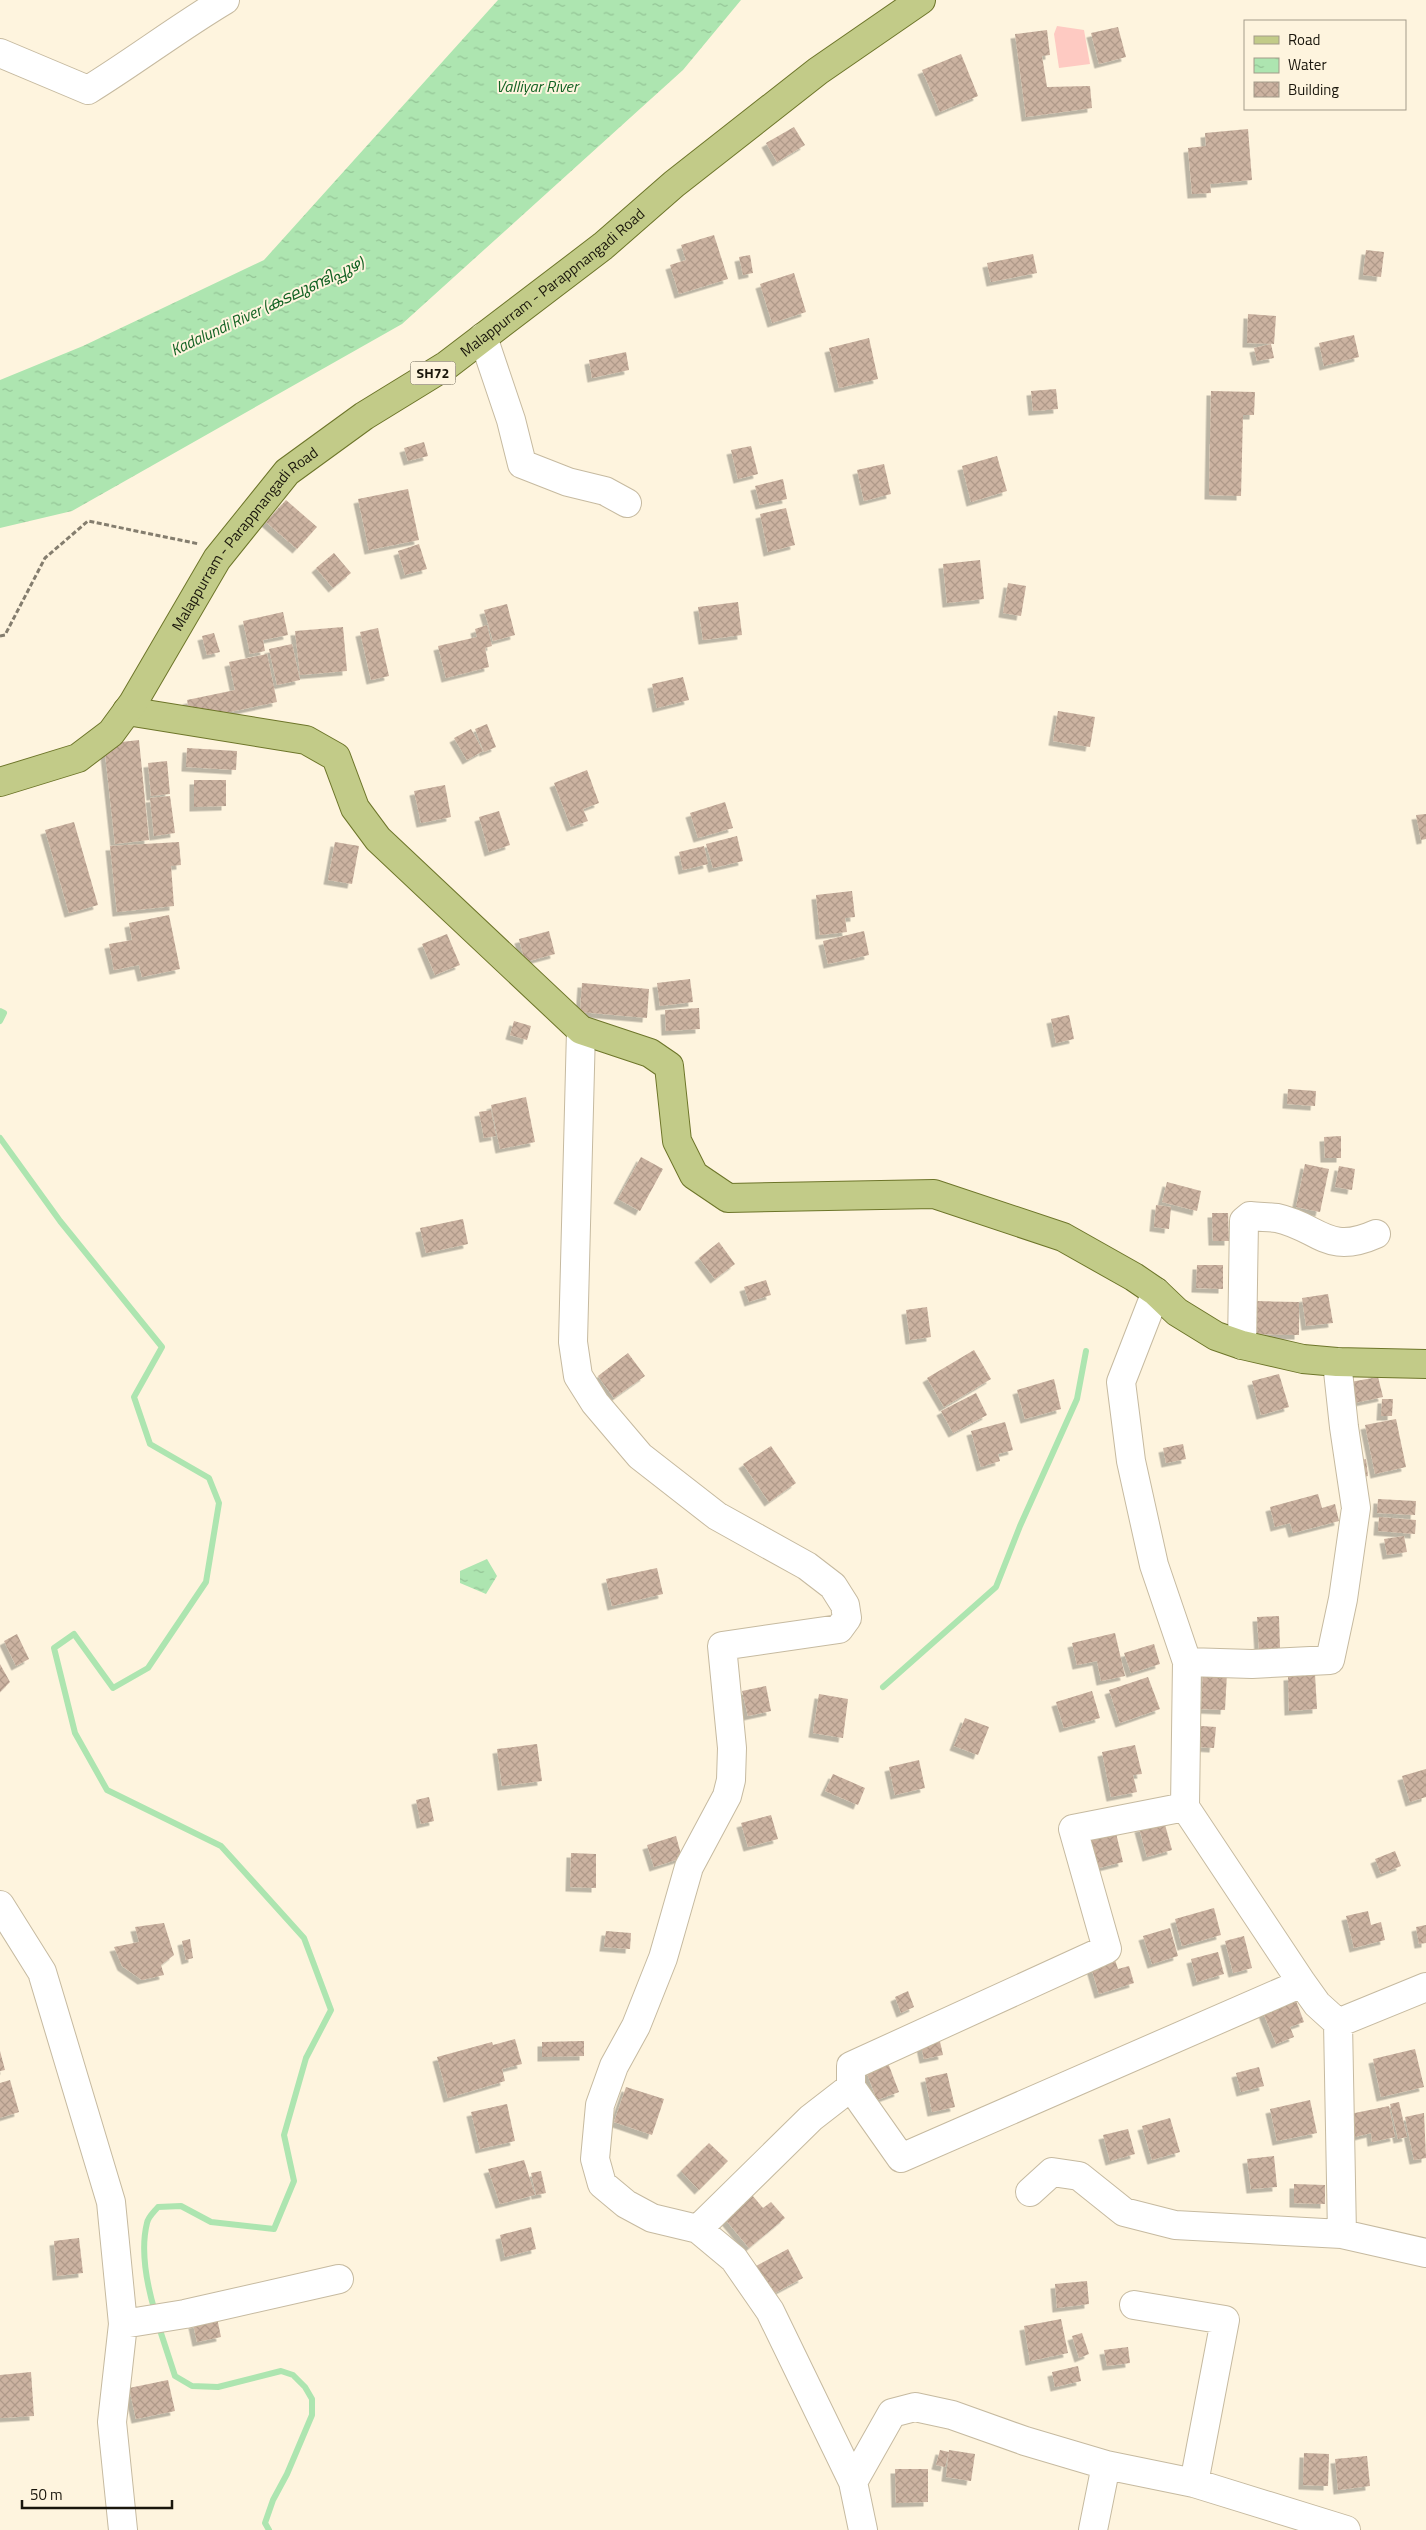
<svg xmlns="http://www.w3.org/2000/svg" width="1426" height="2530" font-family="'Titillium Web','Noto Sans Malayalam',sans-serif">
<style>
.green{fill:#fecac2}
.water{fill:url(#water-ripples)}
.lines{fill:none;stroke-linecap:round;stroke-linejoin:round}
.stream{stroke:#ade5b0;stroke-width:6}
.building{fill:url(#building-cross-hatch);filter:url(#shadow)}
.minor-casing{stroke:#c6baa0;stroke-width:30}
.major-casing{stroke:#6d7529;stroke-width:30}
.path{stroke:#847d6e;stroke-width:3;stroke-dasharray:5 2.5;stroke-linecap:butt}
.minor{stroke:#fff;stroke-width:28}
.major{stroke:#c2cb88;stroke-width:28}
.labels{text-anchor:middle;stroke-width:4;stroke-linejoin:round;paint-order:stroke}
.shield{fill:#fef4de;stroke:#5e594b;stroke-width:1}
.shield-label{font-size:14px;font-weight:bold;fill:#1a160c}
.street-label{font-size:15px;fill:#1a160c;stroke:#fef4de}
.water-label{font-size:16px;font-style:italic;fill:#146324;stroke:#fef4de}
</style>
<defs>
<pattern id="water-ripples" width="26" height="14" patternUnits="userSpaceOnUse" patternTransform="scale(1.25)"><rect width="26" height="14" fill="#ade5b0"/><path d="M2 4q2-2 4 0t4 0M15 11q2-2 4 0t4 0" fill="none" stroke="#94c496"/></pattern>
<pattern id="building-cross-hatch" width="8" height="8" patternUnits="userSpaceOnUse" patternTransform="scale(1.25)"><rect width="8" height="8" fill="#ccb3a1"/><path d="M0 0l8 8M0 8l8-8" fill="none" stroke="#af9989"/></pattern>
<filter id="shadow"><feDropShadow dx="-4.5" dy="4.5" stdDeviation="0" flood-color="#0004"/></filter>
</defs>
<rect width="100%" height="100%" fill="#fef4de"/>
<path class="green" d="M1057 26 1084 30 1090 64 1059 68 1054 34Z"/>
<path class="water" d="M498 0H741L683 70 402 324 72 511 0 528V380L83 346 264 260Z
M487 1559 497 1576 486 1594 460 1583V1571Z"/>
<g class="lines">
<path class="stream" d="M0 1011 4 1013 0 1021
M0 1138 60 1221 162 1347 134 1397 150 1444 209 1478 219 1503 206 1582 148 1668 113 1688 74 1634 54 1648 75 1733 107 1790 221 1846 304 1938 331 2010 306 2058 284 2135 294 2181 274 2229 211 2222 181 2206 158 2207C154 2212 148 2217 147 2223 140 2251 147 2285 155 2312
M883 1687 996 1587 1020 1526 1077 1399 1086 1351
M158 2324 175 2376 192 2386 218 2387 281 2371 293 2375 305 2387 312 2399V2415L287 2474 273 2500 265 2523 269 2530"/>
</g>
<path class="building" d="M1118 27 1126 57 1099 64 1091 33Z
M1047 30 1050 55 1042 56 1047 87 1090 86 1092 108 1026 117 1015 34Z
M961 54 978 96 940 112 922 70Z
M794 127 805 145 777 162 766 143Z
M1248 129 1252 180 1210 184 1211 193 1192 194 1188 148 1206 146 1205 133Z
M714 235 728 279 679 294 670 265 686 260 681 245Z
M1366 250 1384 252 1381 277 1363 275Z
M1033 254 1037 273 991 282 987 263Z
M750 255 753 273 743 275 739 257Z
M794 273 806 312 772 323 760 284Z
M1248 314 1276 316 1274 344 1247 343Z
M1354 335 1359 357 1324 366 1319 343Z
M869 338 878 379 839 388 829 348Z
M1271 344 1274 358 1257 361 1254 348Z
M626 352 629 370 592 378 589 360Z
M1056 389 1058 409 1033 411 1031 391Z
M1211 391 1255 392 1254 415H1243L1241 496 1209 495Z
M424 442 428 456 408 461 404 448Z
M751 446 758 474 738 479 731 450Z
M997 456 1007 491 971 502 962 466Z
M884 464 891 494 864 501 857 470Z
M783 479 787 499 760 505 755 486Z
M408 489 419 540 369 550 358 499Z
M286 500 317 527 297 549 266 522Z
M786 508 795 545 768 552 760 514Z
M419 544 427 569 405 575 398 551Z
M334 553 351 573 333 588 316 568Z
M980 560 984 599 947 603 943 564Z
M1008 583 1026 586 1021 616 1003 613Z
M738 602 742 635 703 640 698 607Z
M507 604 515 635 493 641 484 610Z
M283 612 288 635 263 640 265 651 250 654 243 621Z
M487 625 492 646 485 648 489 667 446 678 438 646 477 637 475 629Z
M343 627 347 671 300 675 295 631Z
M378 628 389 676 371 680 360 632Z
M214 633 220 652 207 655 202 636Z
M292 644 300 680 277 685 269 649Z
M267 654 277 702 191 720 187 700 235 690 229 662Z
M683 677 689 700 657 708 652 684Z
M1058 711 1095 717 1090 747 1053 741Z
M487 724 496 747 484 752 475 729Z
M471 729 483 751 467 760 454 738Z
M139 740 149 840 115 844 104 744Z
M187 748 237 751 236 770 186 767Z
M167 761 170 794 151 796 148 763Z
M587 770 599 803 583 809 588 821 571 827 554 783Z
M194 780H226V806L194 807Z
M445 785 451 817 421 823 414 791Z
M170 796 175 833 154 836 150 798Z
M725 802 733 828 698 838 690 813Z
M499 811 510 845 489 852 479 817Z
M1426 814V839L1421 840 1416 815Z
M74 822 98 905 69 913 45 830Z
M737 836 743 861 713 868 706 844Z
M179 842 181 865 171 866 174 906 117 912 110 846Z
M335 842 359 846 352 884 328 880Z
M704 846 708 864 683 870 679 852Z
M852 891 855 917 845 918 847 932 820 935 816 895Z
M169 915 180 969 142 977 139 965 114 970 109 944 132 940 129 923Z
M549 931 555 954 525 962 519 939Z
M864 931 869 955 828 964 823 941Z
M447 934 460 965 435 975 422 944Z
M690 979 693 1002 660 1006 657 983Z
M582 983 649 989 647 1018 580 1012Z
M699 1008 700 1029 666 1031 665 1010Z
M1069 1015 1074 1039 1056 1043 1051 1019Z
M514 1021 531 1026 527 1040 510 1035Z
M1288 1089 1316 1091 1315 1106 1287 1104Z
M526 1097 535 1142 500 1149 491 1105Z
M491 1110 496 1136 484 1138 479 1112Z
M1341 1136V1158H1325L1324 1137Z
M641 1157 663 1169 640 1211 618 1199Z
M1305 1164 1329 1169 1320 1212 1296 1207Z
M1339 1166 1355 1169 1352 1190 1335 1187Z
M1167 1182 1201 1191 1197 1211 1162 1202Z
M1156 1205 1171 1207 1169 1229 1154 1227Z
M1212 1213H1228L1229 1241H1213Z
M463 1219 468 1244 426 1253 420 1228Z
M719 1242 735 1264 715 1279 699 1258Z
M1197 1265H1223V1289L1196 1288Z
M766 1280 771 1295 749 1302 744 1287Z
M1328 1294 1333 1323 1306 1326 1302 1298Z
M1252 1301 1299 1302V1335L1252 1334Z
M927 1307 931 1337 910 1340 906 1310Z
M974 1350 991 1379 944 1407 927 1378Z
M628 1353 645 1376 614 1398 598 1376Z
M1279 1374 1289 1407 1261 1415 1252 1381Z
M1378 1377 1383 1397 1350 1404 1345 1383Z
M1054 1379 1061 1409 1025 1419 1017 1390Z
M976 1393 987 1415 953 1433 941 1411Z
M1382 1399H1393L1392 1416H1381Z
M1396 1419 1406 1467 1375 1474 1365 1425Z
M1005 1422 1013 1450 998 1454 1000 1461 981 1467 971 1431Z
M1183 1444 1186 1459 1166 1463 1163 1448Z
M771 1446 796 1483 769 1502 743 1464Z
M1366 1459 1368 1476 1353 1479 1350 1462Z
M1318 1494 1322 1508 1335 1504 1339 1521 1293 1533 1290 1523 1275 1527 1270 1507Z
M1378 1499 1416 1501 1415 1515 1377 1513Z
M1379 1517 1416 1520 1415 1534 1378 1531Z
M1404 1536 1407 1552 1387 1555 1384 1539Z
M657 1568 663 1594 612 1606 606 1579Z
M1279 1616 1280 1648 1259 1649 1257 1617Z
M1115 1633 1125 1676 1101 1681 1097 1661 1077 1665 1072 1643Z
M17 1634 29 1659 16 1666 4 1641Z
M1154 1644 1160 1664 1131 1673 1124 1653Z
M0 1664 10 1682 0 1692Z
M1203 1672 1227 1673 1225 1710 1201 1709Z
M1315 1674 1317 1709 1289 1711 1288 1676Z
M1148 1677 1160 1709 1120 1723 1109 1690Z
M766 1686 771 1711 748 1716 742 1691Z
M1092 1691 1100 1718 1064 1728 1056 1702Z
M819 1694 848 1699 843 1738 813 1733Z
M965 1718 989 1727 978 1755 954 1746Z
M1201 1726 1216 1727 1214 1748 1199 1747Z
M537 1744 542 1781 502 1786 497 1749Z
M1135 1745 1142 1774 1133 1775 1137 1792 1111 1797 1102 1752Z
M919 1760 925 1788 895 1795 889 1767Z
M1426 1769V1797L1410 1802 1402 1776Z
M833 1774 865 1788 858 1805 825 1791Z
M429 1797 434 1821 421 1824 416 1800Z
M771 1815 778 1839 748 1847 741 1823Z
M1164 1821 1172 1850 1147 1857 1139 1828Z
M1115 1829 1123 1862 1095 1869 1081 1837Z
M676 1836 682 1858 654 1867 647 1845Z
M1395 1851 1401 1866 1381 1874 1375 1859Z
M571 1853 596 1854V1888L570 1887Z
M1214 1908 1221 1935 1182 1946 1175 1919Z
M1368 1911 1371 1925 1381 1922 1385 1940 1354 1948 1346 1916Z
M164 1923 174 1955 161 1965 164 1975 142 1980 122 1966 114 1947 139 1942 135 1927Z
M1426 1925V1943L1419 1944 1416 1927Z
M1170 1928 1178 1956 1152 1964 1143 1936Z
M606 1931 631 1933 630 1949 604 1947Z
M1244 1936 1252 1968 1233 1973 1225 1941Z
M190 1939 193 1958 186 1960 182 1941Z
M1218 1952 1224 1974 1197 1982 1191 1959Z
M1114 1957 1118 1969 1129 1966 1134 1983 1099 1994 1090 1964Z
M908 1991 914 2007 901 2013 895 1997Z
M1295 1998 1304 2022 1290 2027 1294 2037 1276 2044 1262 2010Z
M939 2037 943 2055 924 2059 920 2041Z
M515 2039 522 2064 502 2069 505 2081 448 2098 437 2057 492 2042 493 2045Z
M584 2041V2056L542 2057V2042Z
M1415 2049 1424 2087 1381 2097 1373 2059Z
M0 2051 5 2070 0 2071Z
M888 2063 899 2092 877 2100 866 2071Z
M1259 2067 1264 2086 1241 2092 1236 2073Z
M947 2073 955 2107 932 2112 925 2078Z
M10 2080 19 2112 0 2118V2083Z
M626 2087 664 2099 652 2135 614 2122Z
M1310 2100 1317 2133 1277 2141 1270 2109Z
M1399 2102 1407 2137 1398 2139 1390 2104Z
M507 2104 515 2141 480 2149 471 2112Z
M1389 2106 1395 2137 1372 2142 1371 2133 1355 2137 1350 2114Z
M1424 2113 1426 2158 1414 2160 1405 2117Z
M1170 2118 1180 2152 1152 2160 1142 2126Z
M1128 2129 1135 2154 1110 2161 1103 2135Z
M709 2143 728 2161 699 2190 681 2171Z
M1274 2156 1277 2187 1251 2189 1247 2159Z
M524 2160 535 2195 500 2204 488 2169Z
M541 2171 546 2193 536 2195 531 2173Z
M1294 2184 1325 2185V2204L1294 2203Z
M752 2195 763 2208 771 2202 785 2218 749 2248 724 2218Z
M531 2227 536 2249 505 2257 500 2235Z
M79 2238 83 2273 57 2276 54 2241Z
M788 2249 803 2278 771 2295 756 2266Z
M1087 2281 1089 2304 1057 2308 1055 2284Z
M217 2318 221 2337 197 2342 193 2324Z
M1061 2319 1068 2353 1030 2361 1024 2326Z
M1082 2333 1089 2354 1079 2358 1072 2336Z
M1128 2347 1130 2363 1107 2366 1104 2350Z
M1078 2366 1081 2381 1055 2387 1052 2372Z
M31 2372 34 2416 0 2418V2375Z
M168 2380 175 2411 136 2419 129 2388Z
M940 2450 949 2452 945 2467 936 2465Z
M949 2450 975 2454 971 2481 946 2477Z
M1304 2453 1329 2454 1328 2486 1303 2485Z
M1367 2456 1370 2486 1338 2490 1335 2459Z
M895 2469H928V2502L896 2503Z"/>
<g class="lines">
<g class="minor-casing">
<path id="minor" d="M0 53 88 90C135 61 178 28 225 0
M483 337 511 420 522 464 568 482 605 491 627 503
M581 1030 573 1342 578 1376 595 1403 640 1456 717 1516 807 1566 833 1586 845 1605 847 1618 839 1629 722 1646 732 1748 731 1780 727 1796 689 1867 663 1958 636 2026 614 2066 600 2105 595 2159 602 2184 626 2204 652 2218 698 2229 734 2259 770 2311 853 2482 863 2530
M1242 1345 1244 1221 1250 1216C1259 1217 1269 1217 1277 1218 1319 1227 1327 1256 1376 1234
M1187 1662 1252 1664 1330 1660 1343 1599 1356 1508 1344 1427 1337 1362
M1185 1807 1302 1983 1317 2004 1338 2023 1426 1987
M0 1905 42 1972 111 2202 123 2324 112 2422 123 2530
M851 2087 901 2158 1302 1983
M1030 2192 1052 2172 1079 2176 1124 2212 1175 2225 1342 2234 1338 2023
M698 2229 811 2118 851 2087V2066L1107 1949 1073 1829 1185 1807 1187 1662 1154 1565 1131 1461 1121 1382 1156 1292
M1342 2234 1426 2253
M1134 2305 1225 2320 1194 2483
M123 2324 185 2314 339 2279
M853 2482 892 2413 915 2407 952 2415 1025 2441 1106 2465
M1093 2530 1106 2465 1194 2483 1346 2530"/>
</g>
<g class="major-casing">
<g id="major">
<path d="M127 711 306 740 336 757 355 808 378 839 581 1030 650 1053 669 1066 677 1141 694 1175 728 1198 934 1194 1063 1237 1134 1277 1156 1292 1177 1312 1216 1336 1242 1345 1303 1359 1337 1362 1426 1364"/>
<path id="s1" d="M0 782 78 758 111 733 133 703 217 559 287 472 364 416 447 365 603 246 674 184 818 71 921 0"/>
</g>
</g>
<path class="path" d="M0 636 5 635 45 558 88 521 199 544"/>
<use href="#minor" class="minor"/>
<use href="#major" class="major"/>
</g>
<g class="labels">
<rect class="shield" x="410.5" y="361.5" width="45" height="23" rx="4"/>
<g class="shield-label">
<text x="433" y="378">SH72</text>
</g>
<g class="street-label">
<text dy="5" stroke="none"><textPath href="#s1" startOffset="765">Malappurram - Parappnangadi Road</textPath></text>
<text dy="5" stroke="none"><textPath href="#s1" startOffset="360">Malappurram - Parappnangadi Road</textPath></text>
</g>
<g class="water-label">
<text x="537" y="92">Valliyar River</text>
<text transform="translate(267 306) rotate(-25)" y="6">Kadalundi River (കടലുണ്ടിപ്പുഴ)</text>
</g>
</g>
<rect x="1244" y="20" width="162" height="90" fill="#fef4de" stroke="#a39b8a"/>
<rect x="1254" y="36" width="25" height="8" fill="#c2cb88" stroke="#a39b8a"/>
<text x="1288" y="45" font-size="15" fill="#1a160c">Road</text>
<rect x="1254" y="58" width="25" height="15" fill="url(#water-ripples)" stroke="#a39b8a"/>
<text x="1288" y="70" font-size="15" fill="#1a160c">Water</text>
<rect x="1254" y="82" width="25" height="15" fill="url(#building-cross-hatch)" stroke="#a39b8a"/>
<text x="1288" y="95" font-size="15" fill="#1a160c">Building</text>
<path d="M22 2500v8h150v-8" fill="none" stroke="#1a160c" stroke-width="2.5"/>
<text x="30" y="2500" font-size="15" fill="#1a160c" stroke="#fef4de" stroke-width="4" paint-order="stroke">50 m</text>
</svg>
